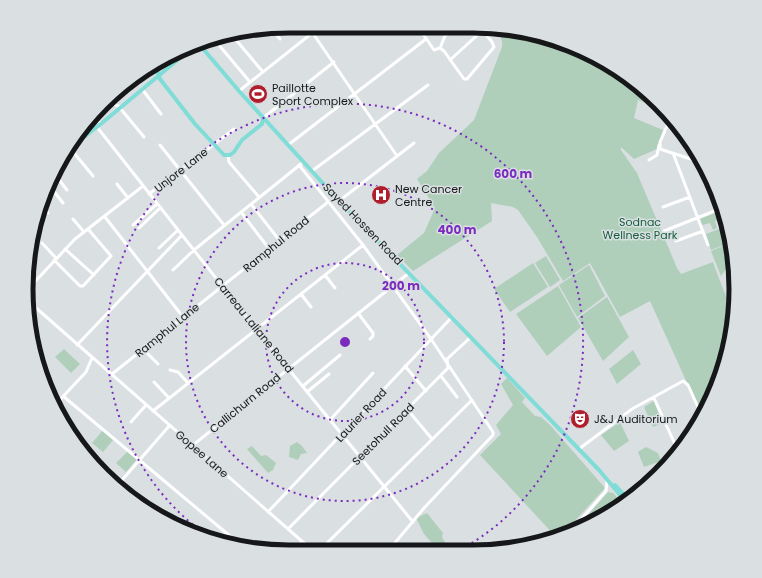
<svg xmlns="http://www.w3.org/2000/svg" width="762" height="578" font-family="Poppins,sans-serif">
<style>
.green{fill:#afcfbb}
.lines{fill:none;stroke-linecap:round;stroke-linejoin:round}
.minor{stroke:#fff;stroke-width:3}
.major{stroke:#80dcd7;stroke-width:4}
.ring{fill:none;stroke:#7b2cbf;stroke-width:2;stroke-dasharray:2 4}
.labels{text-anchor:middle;stroke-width:3;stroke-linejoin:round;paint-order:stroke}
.poi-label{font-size:11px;fill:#151718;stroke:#dadfe2;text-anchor:start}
.street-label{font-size:11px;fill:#151718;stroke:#dadfe2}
.park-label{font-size:11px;fill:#145d3b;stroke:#dadfe2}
.rim{fill:none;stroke:#151718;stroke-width:5}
.centre{fill:#7b2cbf;stroke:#dadfe2;stroke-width:2}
.ring-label{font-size:12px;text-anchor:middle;font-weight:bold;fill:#7b2cbf;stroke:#dadfe2;stroke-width:3;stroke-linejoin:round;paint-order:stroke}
</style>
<rect width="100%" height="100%" fill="#dadfe2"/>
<path class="green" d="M498 28 541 35 589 53 633 80 648 97V104L638 100 634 118 663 130 657 149 634 159 621 147V150L637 173 677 268 681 274 713 262C719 280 728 299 733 317 738 341 713 395 702 416L650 301 620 317 590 263 563 281 537 237 518 210 513 207 491 203 492 221 413 271 397 255 424 233 435 208 417 179 427 171 439 153 474 120 502 47C503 39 499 35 498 28Z
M715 213 718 220 715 221 717 228 713 230 710 223 702 225 700 219Z
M727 226 731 242 711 250 706 234Z
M725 245 731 262H733L734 269 730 271 729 265 721 276 711 251Z
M546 256 560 280 550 287 535 263Z
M533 263 548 287 510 312 494 289Z
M589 265 605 296 577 317 559 285Z
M558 286 581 327 547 356 516 314Z
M607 297 629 337 603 361 578 318Z
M64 349 80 364 71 373 55 357Z
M633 350 641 364 617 384 609 369Z
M507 378 525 398 522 402 535 416 541 417 550 425 605 488 562 535 556 537 480 455 501 434 496 425 513 405 501 384Z
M654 401 662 423 653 427 644 407Z
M620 422 629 441 614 451 601 435Z
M103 430 114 439 103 452 92 443Z
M297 442 302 446 307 453 301 454 298 460 289 457 290 446Z
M252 446 261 456 266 455 276 463 273 470 268 473 247 449Z
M646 447 658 453 661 461 644 467 638 452Z
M128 451 137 459 126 472 116 463Z
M608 492 613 493 623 504 573 532Z
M427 513 443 533 442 537 449 550H438L424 534 416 518Z"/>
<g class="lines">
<path class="minor" d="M297 26 300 30
M421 26 423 34 434 50 440 48
M283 27 286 31
M271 28 280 39
M312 32 397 156
M238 33 241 36
M231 34 263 72
M213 38 250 82
M440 48 444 51 464 79H467L494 47 492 42 480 27
M440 48 445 36 455 26
M450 60 483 30
M142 89 161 114
M239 91 321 26
M107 102 121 107
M120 108 144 137
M263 118 334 62
M670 119 660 142V149L703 163
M89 120 102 123
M97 127 256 329 413 522
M160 145 224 225
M288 145 426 39
M70 148 93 176
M673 153 708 245
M228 155 229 162 259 197
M649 160 657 155 659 145
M299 165 363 245 431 339 493 432V435L424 508 389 550
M312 171 428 85
M53 172 67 190
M117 184 128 198
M49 185 63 203
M149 194 234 129
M339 201 414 143
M251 204 280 241
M42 206 48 213
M663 207 690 197
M241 212 270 250
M105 217 183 317
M73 219 84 232
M133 225 157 204
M139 228 160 208
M664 231 722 208
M676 241 703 231
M42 243 56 258
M159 248 178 230
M65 249 94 275
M54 260 80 286H83L111 256 88 229
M173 270 194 250 301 164
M729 273 734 271
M325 275 335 288
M735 285 736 287
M28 289 75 239 143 186
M301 294 311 307
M27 300 312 550
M358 313 373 333V336L370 339
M77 345 182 235
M143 349 158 364
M405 366 426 391
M170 370 178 372 188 383
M112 374 328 202
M441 376 457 397
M154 382 169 398
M303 386 340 355
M307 392 329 374
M63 396 243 547
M654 398 678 451
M55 405 86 372 92 358
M407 409 432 439
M153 411 363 245
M61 416 73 426
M330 420 373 373
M131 422 146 405
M681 436 696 427
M193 445 409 273
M579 449 632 409 683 381 688 385 702 416
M116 487 170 425
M268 512 452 317
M288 529 448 368 447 359 471 337
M569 533 606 491 607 481
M270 544 277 550
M295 550 302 541
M320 550 472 400"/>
<path class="major" d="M199 44 239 91 339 201 599 470 626 502
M150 67 157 70 160 79 195 124 224 155H230L234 152 242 140 262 124 263 118
M70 148 102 123 193 47
M615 485 629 500"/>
</g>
<g class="ring">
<circle cx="345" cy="342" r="79"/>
<circle cx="345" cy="342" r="159"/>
<path d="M212 539A238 238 0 1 1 462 549"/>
</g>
<defs>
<g id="stadium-disc" transform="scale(1)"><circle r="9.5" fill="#b01e2c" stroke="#dadfe2"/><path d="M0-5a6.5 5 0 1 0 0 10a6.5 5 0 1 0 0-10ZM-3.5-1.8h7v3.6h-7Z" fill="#fff"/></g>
<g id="hospital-disc" transform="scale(1)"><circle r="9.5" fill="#b01e2c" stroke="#dadfe2"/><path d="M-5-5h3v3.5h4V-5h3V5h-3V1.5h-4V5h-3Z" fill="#fff"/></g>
<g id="theatre-disc" transform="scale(1)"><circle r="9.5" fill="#b01e2c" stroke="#dadfe2"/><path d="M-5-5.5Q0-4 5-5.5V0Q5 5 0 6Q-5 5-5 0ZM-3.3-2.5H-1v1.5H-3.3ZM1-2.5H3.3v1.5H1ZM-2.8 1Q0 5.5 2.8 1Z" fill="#fff"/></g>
</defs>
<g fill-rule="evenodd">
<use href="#stadium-disc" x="258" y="94"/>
<use href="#hospital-disc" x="381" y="195"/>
<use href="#theatre-disc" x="580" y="419"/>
</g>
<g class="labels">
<g class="poi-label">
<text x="272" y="92">Paillotte<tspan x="272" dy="13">Sport Complex</tspan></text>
<text x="395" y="193">New Cancer<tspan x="395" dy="13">Centre</tspan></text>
<text x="594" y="423">J&amp;J Auditorium</text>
</g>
<g class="street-label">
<text transform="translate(181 170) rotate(-38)" y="4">Unjore Lane</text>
<text transform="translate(363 224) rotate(46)" y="4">Sayed Hossen Road</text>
<text transform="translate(276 244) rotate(-39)" y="4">Ramphul Road</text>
<text transform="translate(254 325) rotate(51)" y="4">Carreau Laliane Road</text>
<text transform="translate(167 330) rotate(-39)" y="4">Ramphul Lane</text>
<text transform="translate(245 403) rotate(-39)" y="4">Callichurn Road</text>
<text transform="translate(361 415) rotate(-47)" y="4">Laurier Road</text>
<text transform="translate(383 434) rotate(-45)" y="4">Seetohull Road</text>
<text transform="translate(202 454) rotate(41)" y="4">Gopee Lane</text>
</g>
<g class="park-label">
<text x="640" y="226">Sodnac<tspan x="640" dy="13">Wellness Park</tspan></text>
</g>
</g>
<path d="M0 0H762V578H0ZM289 33H473A256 256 0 0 1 729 289V289A256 256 0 0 1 473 545H289A256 256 0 0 1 33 289V289A256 256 0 0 1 289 33Z" fill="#dadfe2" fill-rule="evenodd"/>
<path class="rim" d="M289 33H473A256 256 0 0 1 729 289V289A256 256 0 0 1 473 545H289A256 256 0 0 1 33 289V289A256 256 0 0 1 289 33Z"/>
<circle cx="345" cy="342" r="6" class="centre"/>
<g class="ring-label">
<text x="513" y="178">600 m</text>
<text x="457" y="234">400 m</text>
<text x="401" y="290">200 m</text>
</g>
</svg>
